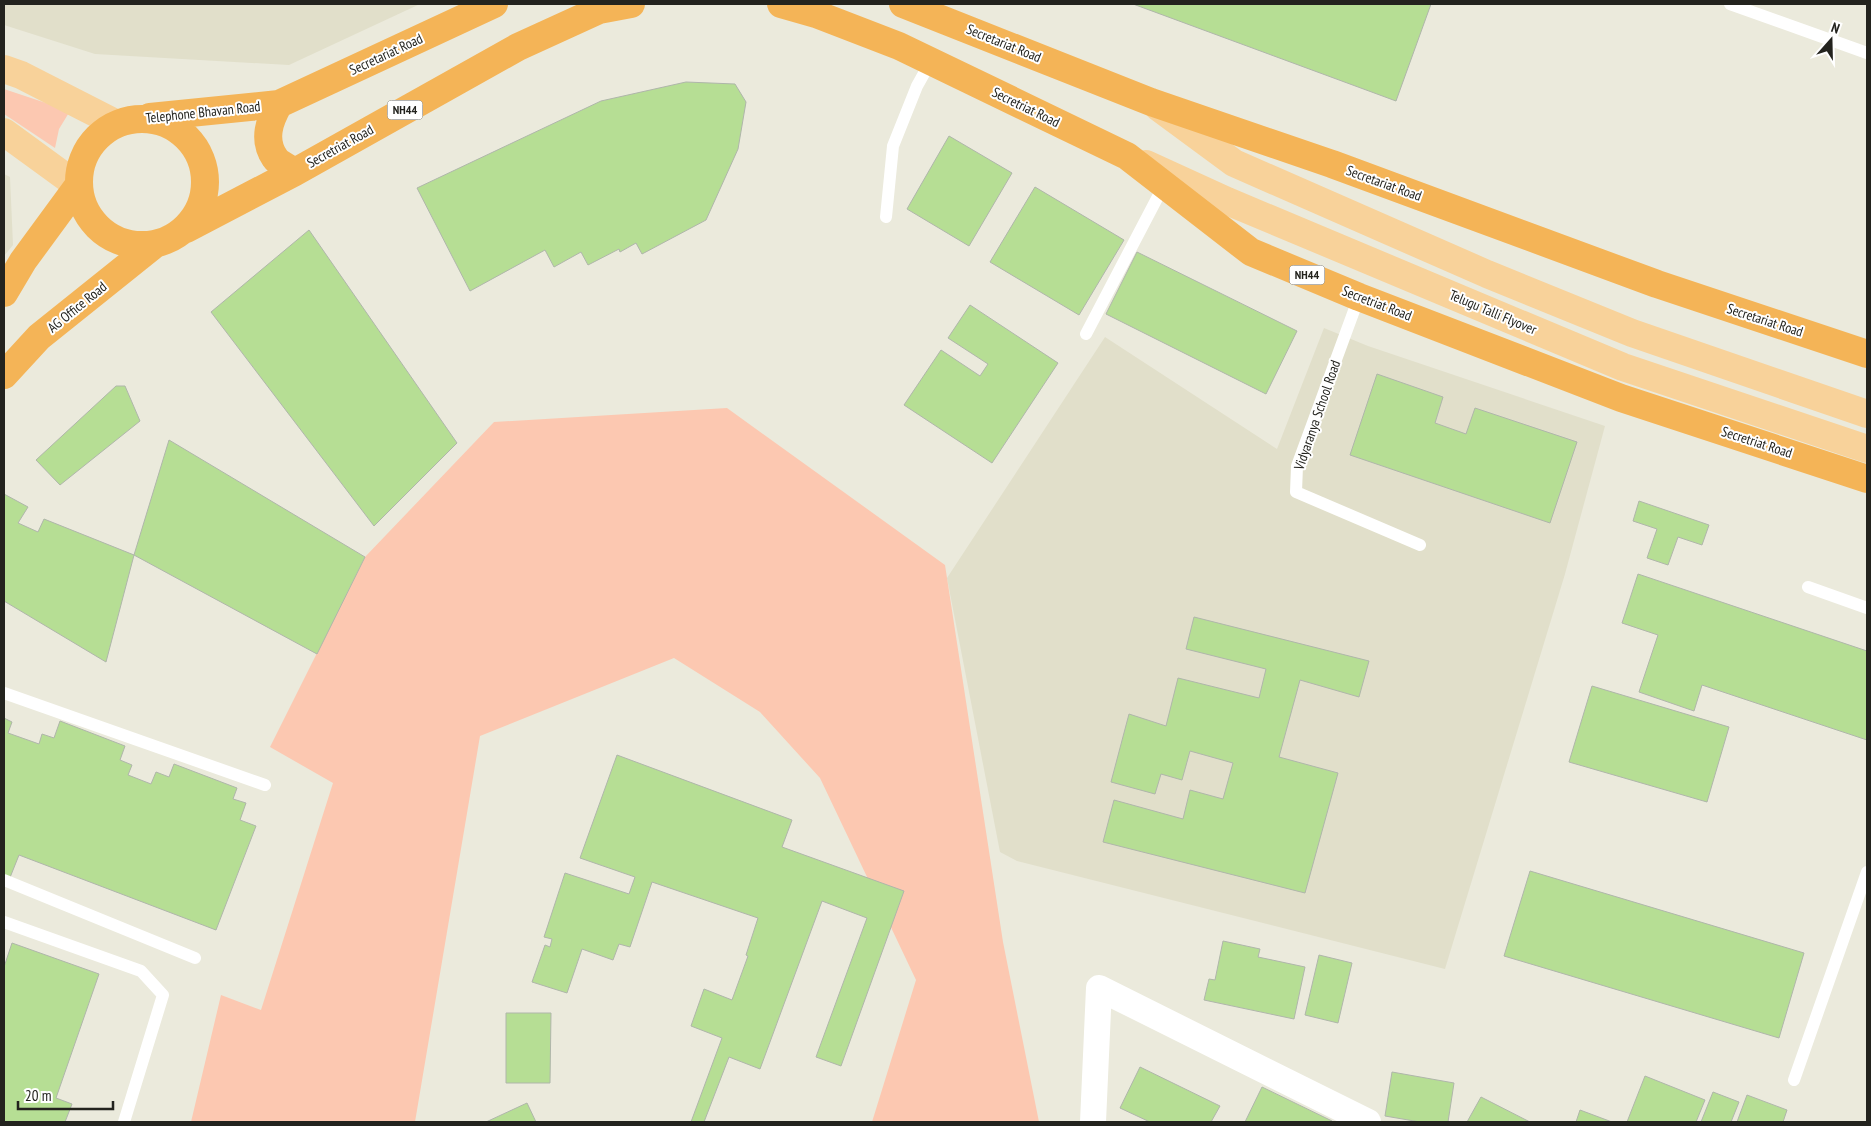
<svg xmlns="http://www.w3.org/2000/svg" width="1871" height="1126" font-family="'PT Sans Narrow',sans-serif">
<style>
.built{fill:#e1dfca}
.green{fill:#fcc8b1}
.building{fill:#b6de94;stroke:#afb6aa}
.lines{fill:none;stroke-linecap:round;stroke-linejoin:round}
.lane{stroke:#fff;stroke-width:12}
.street{stroke:#fff;stroke-width:26}
.primary{stroke:#f8d29a;stroke-width:28}
.highway{stroke:#f4b457;stroke-width:28}
.labels{text-anchor:middle;stroke-width:4;stroke-linejoin:round;paint-order:stroke}
.shield{fill:#fff;stroke:#656562;stroke-width:1}
.shield-label{font-size:12px;font-weight:bold;fill:#23231e}
.street-label{font-size:14px;fill:#23231e;stroke:#fff}
</style>
<rect width="100%" height="100%" fill="#ebeadc"/>
<path class="built" d="M4 4H420L289 65 95 54 4 25Z
M4 174 10 177 13 245 4 256Z
M1324 328 1368 346 1605 426 1565 574 1445 969 1017 861 1000 852 947 578 1105 337 1277 449Z"/>
<path class="green" d="M4 89 70 111 59 129 55 148 4 114Z
M727 408 945 565 1003 942 1039 1122H872L916 980 820 778 760 712 674 658 480 736 415 1122H191L221 995 261 1010 333 783 270 747 365 557 494 422Z"/>
<path class="building" d="M1133 4H1431L1396 101Z
M686 82 735 84 746 102 738 149 706 220 642 254 636 243 620 252 619 249 588 265 581 252 554 267 545 250 470 291 417 188 601 101Z
M949 136 1012 173 969 246 907 209Z
M1035 187 1124 240 1079 315 990 262Z
M309 230 457 443 374 526 211 312Z
M1137 252 1297 331 1266 394 1106 314Z
M970 305 1058 363 992 463 904 405 941 350 980 376 988 364 948 338Z
M1377 374 1443 397 1435 423 1466 434 1475 408 1577 442 1550 523 1350 455Z
M116 386H125L140 421 60 485 36 460Z
M169 440 365 557 317 654 134 555Z
M4 494 28 507 18 523 38 532 44 519 134 555 106 662 4 601Z
M1639 501 1709 525 1702 545 1678 537 1668 565 1647 558 1657 529 1633 521Z
M1638 574 1867 651V740L1702 685 1694 711 1639 692 1658 635 1622 623Z
M1194 617 1369 661 1359 697 1300 680 1279 757 1338 773 1305 893 1103 842 1114 800 1183 819 1190 790 1223 799 1233 763 1190 751 1182 780 1161 774 1155 794 1111 782 1129 714 1166 726 1178 678 1259 698 1266 669 1186 649Z
M1592 686 1729 727 1707 802 1569 762Z
M4 718 12 722 8 733 39 744 42 734 54 738 60 721 125 746 120 760 132 765 128 775 151 784 156 772 169 777 174 764 237 788 233 799 246 803 240 820 256 826 216 930 19 855 9 880 4 878Z
M617 755 792 820 782 847 904 891 841 1066 816 1057 867 918 822 901 760 1069 729 1057 704 1122H691L722 1038 691 1026 704 989 732 1000 748 956 746 955 758 918 652 882 630 947 619 944 613 960 582 949 567 993 532 982 545 945 550 947 552 939 544 937 565 873 629 894 635 877 580 858Z
M1530 871 1804 953 1779 1038 1504 956Z
M1223 941 1260 949 1258 957 1305 967 1294 1019 1204 1000 1209 979 1215 980Z
M12 943 99 974 56 1098 72 1104 65 1122H4V967Z
M1319 955 1352 963 1338 1023 1305 1015Z
M506 1013H551L550 1083H506Z
M1140 1067 1220 1106 1211 1122H1150L1120 1108Z
M1392 1072 1454 1083 1448 1122H1420L1385 1116Z
M1645 1076 1705 1100 1696 1122H1627Z
M1262 1087 1332 1121 1331 1122H1245Z
M1713 1092 1739 1102 1731 1122H1701Z
M1747 1095 1787 1110 1783 1122H1737Z
M1481 1097 1530 1122H1467Z
M527 1103 536 1122H486Z
M1580 1110 1612 1122H1576Z"/>
<g class="lines">
<path class="lane" d="M1730 4 1867 53
M886 217 893 146 917 86 931 61
M1359 297 1297 466 1296 492 1420 545
M1086 334 1164 185
M1808 587 1867 608
M4 693 265 785
M4 880 195 958
M4 922 141 971 163 995 124 1122
M1794 1080 1867 872"/>
<path class="street" d="M1093 1122 1099 988 1368 1122"/>
<path class="primary" d="M4 69 21 75 117 124
M1158 107 1234 163 1487 274 1632 333 1867 414
M4 132 78 186
M1146 164 1227 201 1623 367 1867 449"/>
<path class="highway" d="M781 4 816 14 899 46 1127 156 1251 252 1359 297 1621 398 1867 479
M903 4 1151 102 1332 164 1657 284 1867 354
M279 104C270 120 262 139 275 158 278 163 289 168 295 172
M150 117 279 104 494 4
M79 182a63 63 0 1 1 126 0a63 63 0 1 1-126 0Z
M186 229 295 172 518 47 599 10 631 4
M4 293 23 261 78 186
M4 375 39 337 155 244"/>
</g>
<g class="labels">
<g class="shield">
<rect x="387.5" y="100.5" width="35" height="19" rx="4"/>
<rect x="1289.5" y="265.5" width="35" height="19" rx="4"/>
</g>
<g class="shield-label">
<text x="405" y="114">NH44</text>
<text x="1307" y="279">NH44</text>
</g>
<g class="street-label">
<text transform="translate(1004 43) rotate(22)" y="5">Secretariat Road</text>
<text transform="translate(386 54) rotate(-25)" y="5">Secretariat Road</text>
<text transform="translate(1026 107) rotate(26)" y="5">Secretriat Road</text>
<text transform="translate(203 112) rotate(-6)" y="5">Telephone Bhavan Road</text>
<text transform="translate(340 146) rotate(-29)" y="5">Secretriat Road</text>
<text transform="translate(1384 183) rotate(20)" y="5">Secretariat Road</text>
<text transform="translate(1377 303) rotate(21)" y="5">Secretriat Road</text>
<text transform="translate(77 307) rotate(-39)" y="5">AG Office Road</text>
<text transform="translate(1493 312) rotate(23)" y="5">Telugu Talli Flyover</text>
<text transform="translate(1765 320) rotate(18)" y="5">Secretariat Road</text>
<text transform="translate(1317 415) rotate(-71)" y="5">Vidyaranya School Road</text>
<text transform="translate(1757 442) rotate(18)" y="5">Secretriat Road</text>
</g>
</g>
<rect width="1871" height="1126" fill="none" stroke="#23231e" stroke-width="10"/>
<g transform="translate(1831 40) rotate(20)" stroke="#ffffff" stroke-width="4" paint-order="stroke">
<path d="M0-4L9 19L0 12L-9 19Z" fill="#23231e"/>
<text y="-8" font-size="14" font-weight="bold" text-anchor="middle" fill="#23231e">N</text>
</g>
<path d="M18 1101v8h95v-8" fill="none" stroke="#23231e" stroke-width="2.5"/>
<text x="25" y="1101" font-size="15" fill="#23231e" stroke="#ffffff" stroke-width="4" paint-order="stroke">20 m</text>
</svg>
